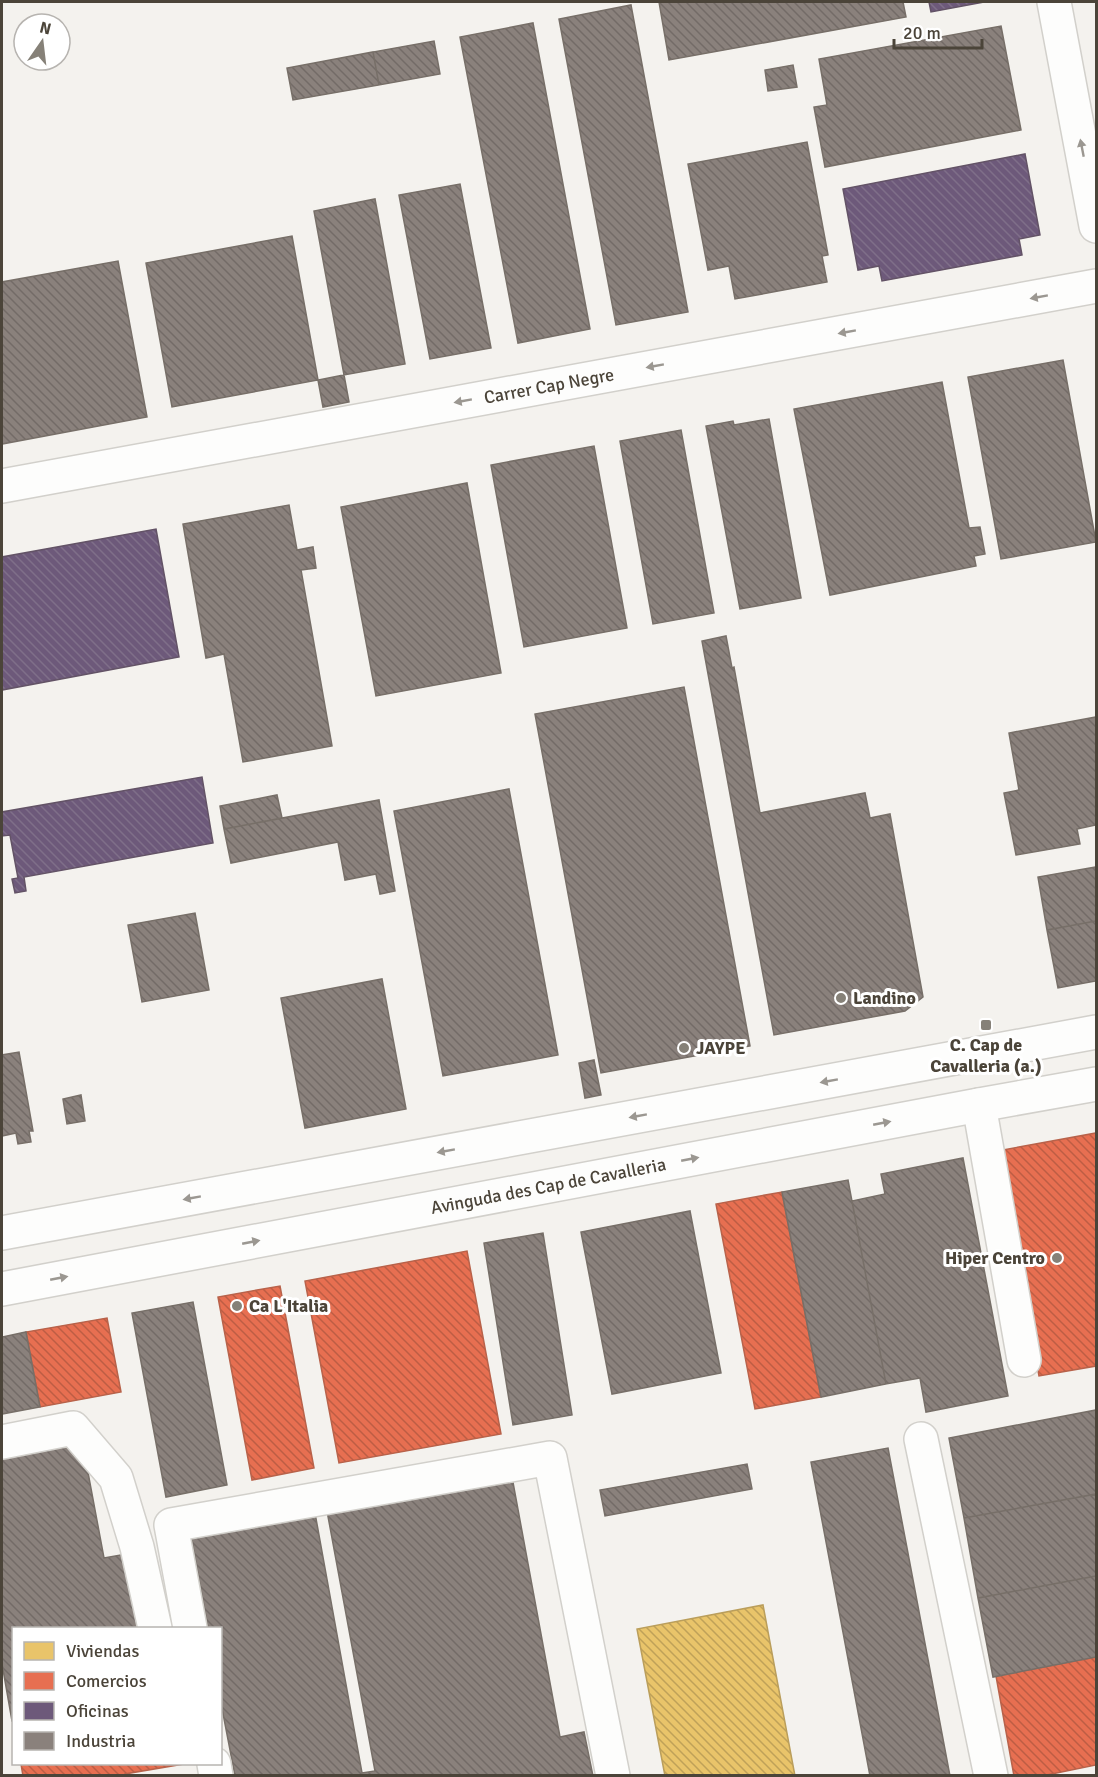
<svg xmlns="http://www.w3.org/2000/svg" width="1098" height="1777" font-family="Signika,sans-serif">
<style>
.homes{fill:url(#homes-back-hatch);stroke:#ba9e5b;stroke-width:1.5}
.shops{fill:url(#shops-back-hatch);stroke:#b8624a;stroke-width:1.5}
.offices{fill:url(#offices-back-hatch);stroke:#635366;stroke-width:1.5}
.industry{fill:url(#industry-back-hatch);stroke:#776f68;stroke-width:1.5}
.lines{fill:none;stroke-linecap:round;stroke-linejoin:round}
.minor-casing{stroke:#d2d0cb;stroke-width:36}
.minor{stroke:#fdfdfc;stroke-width:33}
.oneway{fill:#9b9791}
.poi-dot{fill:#868178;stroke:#fff;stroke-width:2}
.labels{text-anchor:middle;stroke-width:6;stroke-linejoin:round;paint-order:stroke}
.street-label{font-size:18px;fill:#4b4439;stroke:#fff}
.poi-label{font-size:18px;font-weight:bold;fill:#4b4439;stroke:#fff;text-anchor:start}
</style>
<defs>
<pattern id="homes-back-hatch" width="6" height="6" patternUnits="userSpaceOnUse" patternTransform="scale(1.5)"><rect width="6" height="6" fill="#e9c46a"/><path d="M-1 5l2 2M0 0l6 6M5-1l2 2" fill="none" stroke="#bfa158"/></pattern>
<pattern id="shops-back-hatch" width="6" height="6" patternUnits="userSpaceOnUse" patternTransform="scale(1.5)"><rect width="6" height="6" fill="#e76f51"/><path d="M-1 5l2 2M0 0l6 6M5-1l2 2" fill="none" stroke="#bd5d44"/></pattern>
<pattern id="offices-back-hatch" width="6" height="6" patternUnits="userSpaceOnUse" patternTransform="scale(1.5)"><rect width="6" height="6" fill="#6d597a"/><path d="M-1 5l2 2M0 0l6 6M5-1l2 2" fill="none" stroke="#7f6f89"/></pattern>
<pattern id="industry-back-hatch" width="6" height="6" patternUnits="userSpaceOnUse" patternTransform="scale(1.5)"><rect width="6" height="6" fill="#8a817c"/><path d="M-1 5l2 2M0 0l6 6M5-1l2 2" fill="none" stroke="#736b67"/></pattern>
</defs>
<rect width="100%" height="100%" fill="#f4f2ee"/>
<path class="homes" d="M763 1605 795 1776H665L637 1629Z"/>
<path class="shops" d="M1096 1133V1366L1039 1376 997 1151Z
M782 1192 821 1397 755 1409 716 1204Z
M467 1251 501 1434 339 1463 305 1281Z
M280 1286 314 1468 252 1480 218 1297Z
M107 1318 121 1392 40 1407 26 1332Z
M1096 1657V1765L1042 1776H1014L996 1676Z
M21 1764H184L125 1774V1776H23Z"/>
<path class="offices" d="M929 2H984L931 12Z
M1025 154 1040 235 1019 239 1022 255 882 281 879 266 858 270 843 189Z
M156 529 179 657 2 690V557Z
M202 777 213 843 24 877 26 891 15 893 12 879 18 878 10 835 2 836V812Z"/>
<path class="industry" d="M659 2H903L906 17 669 60Z
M631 5 688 312 616 325 559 19Z
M533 23 590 329 518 343 460 37Z
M1001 26 1021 130 825 167 814 107 827 105 819 59Z
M434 41 440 74 379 85 373 52Z
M373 52 379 85 293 100 287 68Z
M793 65 797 87 768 91 765 70Z
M807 142 828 255 822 256 827 282 735 299 729 266 708 270 688 164Z
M460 184 491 348 430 359 399 195Z
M375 199 405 364 344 375 314 211Z
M292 236 318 380 172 407 146 263Z
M118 261 147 417 2 444V282Z
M1063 360 1096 542 1001 559 968 377Z
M344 375 349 402 323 407 318 380Z
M942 382 969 528 980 527 985 554 974 556 976 566 830 595 794 409Z
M769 419 801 598 740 609 706 426 733 421 734 425Z
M681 430 714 613 653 624 620 441Z
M594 446 627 628 524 647 491 465Z
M467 483 501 673 376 696 341 507Z
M289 505 297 550 313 547 316 568 301 570 332 746 243 762 224 654 206 658 183 524Z
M726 636 732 668 734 667 760 813 865 793 870 818 890 814 923 997 905 1011 774 1035 702 641Z
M684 687 750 1046 601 1073 535 714Z
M1096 717V825L1077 829 1080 844 1016 855 1004 793 1019 790 1009 733Z
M509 789 558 1055 443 1076 394 811Z
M277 795 282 818 224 829 220 806Z
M379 800 395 891 380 894 376 874 345 880 338 842 231 863 224 829Z
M1096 867V921L1047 930 1038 877Z
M195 913 209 990 142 1002 128 925Z
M1096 921V981L1058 988 1047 930Z
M382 979 406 1109 305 1128 281 998Z
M19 1052 33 1131H29L31 1142 18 1144 16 1133 2 1136V1055Z
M594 1060 601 1095 585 1098 579 1063Z
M81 1095 85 1121 67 1124 63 1099Z
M963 1158 1008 1396 926 1412 920 1378 886 1384 852 1201 885 1194 881 1174Z
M848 1180 886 1384 821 1397 782 1192Z
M690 1211 721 1373 612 1394 581 1232Z
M543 1233 572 1415 513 1425 484 1243Z
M193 1302 227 1485 166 1497 132 1313Z
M26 1332 40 1407 2 1414V1337Z
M1096 1410V1494L964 1518 949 1438Z
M70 1442 87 1467 104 1558 126 1554 140 1628H14V1721H12L2 1664V1455Z
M888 1448 907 1548 950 1776H870L811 1462Z
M747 1464 752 1489 605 1516 600 1490Z
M512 1477 560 1737 584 1732 593 1776H235L220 1698V1628H208L191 1536 315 1513 362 1773 375 1771 327 1511Z
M1096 1494V1576L978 1598 964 1518Z
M1096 1576V1657L993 1677 978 1598Z"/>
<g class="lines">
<g class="minor-casing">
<g id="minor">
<path d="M1054 2 1096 226"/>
<path id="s1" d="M2 486 1096 286"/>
<path d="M979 1105 1024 1360"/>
<path d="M2 1233 1096 1032"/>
<path id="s2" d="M2 1289 979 1105 1096 1084"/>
<path d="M921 1439 991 1776"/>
<path d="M2 1442 73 1428 116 1478 137 1547 155 1628"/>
<path d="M190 1628 171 1525 550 1458 613 1776"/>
<path d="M214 1764 216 1776"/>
</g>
</g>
<use href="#minor" class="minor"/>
</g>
<defs><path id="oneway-solid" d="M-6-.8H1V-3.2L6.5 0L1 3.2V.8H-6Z" transform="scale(1.5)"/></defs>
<g class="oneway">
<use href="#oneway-solid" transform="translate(1082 148) rotate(-101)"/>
<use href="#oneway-solid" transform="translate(1039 297) rotate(170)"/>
<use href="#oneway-solid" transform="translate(847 332) rotate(170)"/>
<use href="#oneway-solid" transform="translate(655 366) rotate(170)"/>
<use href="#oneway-solid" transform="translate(463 401) rotate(170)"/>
<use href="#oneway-solid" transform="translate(829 1081) rotate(170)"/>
<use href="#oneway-solid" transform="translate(638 1116) rotate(170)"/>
<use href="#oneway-solid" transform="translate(882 1123) rotate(-11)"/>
<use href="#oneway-solid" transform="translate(446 1151) rotate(170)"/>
<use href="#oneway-solid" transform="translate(690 1159) rotate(-11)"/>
<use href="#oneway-solid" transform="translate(192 1198) rotate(170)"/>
<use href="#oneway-solid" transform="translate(251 1242) rotate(-11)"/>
<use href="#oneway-solid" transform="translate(59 1278) rotate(-11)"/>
</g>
<g class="poi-dot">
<circle cx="841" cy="998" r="6"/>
<rect x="980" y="1019" width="12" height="12" rx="3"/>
<circle cx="684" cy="1048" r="6"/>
<circle cx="1057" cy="1258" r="6"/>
<circle cx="237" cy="1306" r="6"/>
</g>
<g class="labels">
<g class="street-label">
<text dy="6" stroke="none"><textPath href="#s1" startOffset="556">Carrer Cap Negre</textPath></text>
<text dy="6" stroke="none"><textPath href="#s2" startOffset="556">Avinguda des Cap de Cavalleria</textPath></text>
</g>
<g class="poi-label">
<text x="853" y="1004">Landino</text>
<text x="986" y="1051" text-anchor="middle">C. Cap de<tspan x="986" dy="21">Cavalleria (a.)</tspan></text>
<text x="696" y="1054">JAYPE</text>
<text x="1045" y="1264" text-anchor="end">Hiper Centro</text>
<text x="249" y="1312">Ca L'Italia</text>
</g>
</g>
<rect width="1098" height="1777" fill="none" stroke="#4b4439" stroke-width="6"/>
<rect x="12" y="1627" width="210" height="138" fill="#ffffff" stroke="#b7b4b0" stroke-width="1.5"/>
<rect x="24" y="1642" width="30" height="18" fill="#e9c46a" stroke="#b7b4b0" stroke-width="1.5"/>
<text x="66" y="1657" font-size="18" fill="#4b4439">Viviendas</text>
<rect x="24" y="1672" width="30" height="18" fill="#e76f51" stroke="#b7b4b0" stroke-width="1.5"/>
<text x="66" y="1687" font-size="18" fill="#4b4439">Comercios</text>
<rect x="24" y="1702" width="30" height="18" fill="#6d597a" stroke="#b7b4b0" stroke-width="1.5"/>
<text x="66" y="1717" font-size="18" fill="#4b4439">Oficinas</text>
<rect x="24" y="1732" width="30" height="18" fill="#8a817c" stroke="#b7b4b0" stroke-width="1.5"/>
<text x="66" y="1747" font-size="18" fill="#4b4439">Industria</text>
<g transform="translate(42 42) rotate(14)"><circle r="28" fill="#ffffff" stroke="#b7b4b0" stroke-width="1.5"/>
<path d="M0-4.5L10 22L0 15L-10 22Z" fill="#868178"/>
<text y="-9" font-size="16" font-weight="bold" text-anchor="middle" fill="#4b4439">N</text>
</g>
<path d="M894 39v9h88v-9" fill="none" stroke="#4b4439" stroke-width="3"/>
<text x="903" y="39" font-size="18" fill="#4b4439" stroke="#ffffff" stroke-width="4.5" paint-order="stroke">20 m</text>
</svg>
